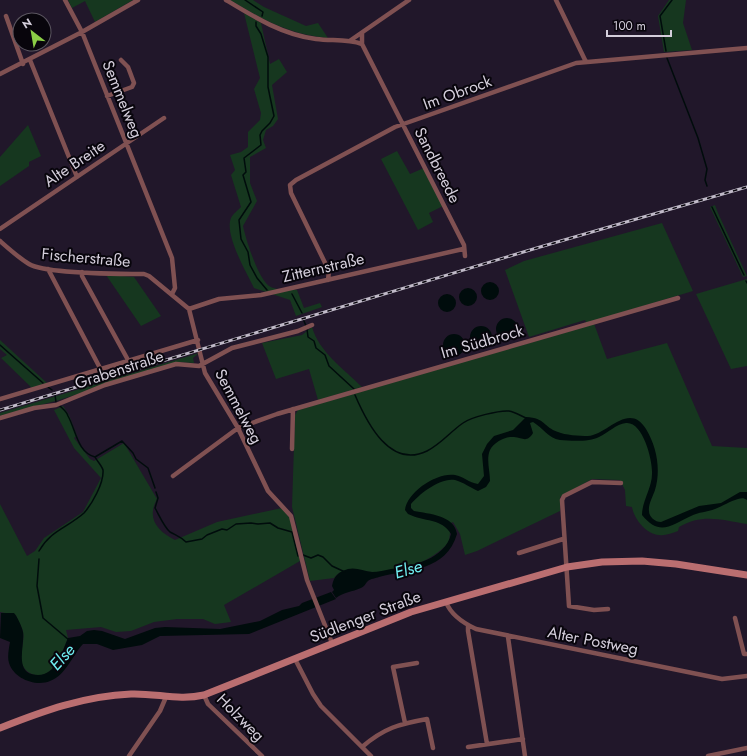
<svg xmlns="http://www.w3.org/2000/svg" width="747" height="756" font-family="Jost,sans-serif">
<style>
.green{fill:#16371f}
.water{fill:#000c0c}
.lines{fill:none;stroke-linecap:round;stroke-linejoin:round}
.stream{stroke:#000c0c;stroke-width:1.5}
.minor{stroke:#805152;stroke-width:4.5}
.secondary{stroke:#ba6e70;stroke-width:7}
.rail-casing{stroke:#c0bac8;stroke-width:3}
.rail{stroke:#08050c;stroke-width:1.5;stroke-dasharray:4.5;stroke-linecap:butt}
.labels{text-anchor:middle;stroke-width:4;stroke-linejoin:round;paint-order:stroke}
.street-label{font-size:16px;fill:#d4cedb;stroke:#08050c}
.water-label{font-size:17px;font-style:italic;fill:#6fecee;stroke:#08050c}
</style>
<rect width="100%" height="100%" fill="#21172a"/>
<path class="green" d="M68 0H133L95 22 85 1 72 8Z
M230 0H253L264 7 306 26 318 23 328 38C291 35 261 19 230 0Z
M669 0H686L683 23 692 50 664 52 658 16Z
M244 13 261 23 270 64 279 59 287 72 272 85 278 119 273 126 266 130 263 140 266 148 250 157V183L257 201 243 226C246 240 258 278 269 286 276 291 289 289 297 290L304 308 320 303 322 307 296 316 290 300 254 288C247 273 224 235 231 218 233 214 238 210 241 207L231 175 235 170 230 155 241 152 248 147V132L260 120 261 113 254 89 260 78Z
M28 125 41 156 29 162V166L0 186V157Z
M397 151 410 174 424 168 443 206 429 213 433 222 418 230 381 159Z
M715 205 718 213 747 276 743 277 710 207Z
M662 223 693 291 593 321 607 359 667 343 712 446 747 448V524C722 520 702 513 679 527L678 531C672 533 665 536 659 535 646 534 634 519 632 507L626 506 625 490 620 480 592 479 560 497V511L477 551 465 555 460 534 453 522 451 523 449 542C431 563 400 572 374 572 359 572 345 564 334 578L310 581 292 507 295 415 298 410 588 326 585 320 529 337 505 270 524 261Z
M106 275 134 277 161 316 141 326Z
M747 279V366L731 369 696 294Z
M312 327C319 352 344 369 362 387L318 400 309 369 276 379 262 343 302 335Z
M0 340 47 383 32 388 1 358 7 355 0 349Z
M199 353 193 358 194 363 179 362 59 400 0 416V413Z
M63 406 69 415 77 436 74 438 90 459 94 461 124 443 157 499C146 519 158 531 175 540L217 522 282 508 290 518 300 561 224 605 231 622 215 624 203 619H177L154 622 131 631 116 632 101 627 66 630 68 638C62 652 53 682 32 674 26 672 22 666 21 660 20 651 25 641 23 632 22 626 17 621 16 615L0 612V504L27 556 35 551 44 538 83 512 101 478 74 448 54 410Z"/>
<path class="water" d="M481 291a9 9 0 1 1 18 0a9 9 0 1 1-18 0Z
M459 297a9 9 0 1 1 18 0a9 9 0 1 1-18 0Z
M438 303a9 9 0 1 1 18 0a9 9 0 1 1-18 0Z
M496 329a11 11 0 1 1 22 0a11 11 0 1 1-22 0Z
M470 337a11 11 0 1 1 22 0a11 11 0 1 1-22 0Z
M443 345a11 11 0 1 1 22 0a11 11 0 1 1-22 0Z
M526 417C546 418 543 427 558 432 565 435 579 436 588 436 607 435 629 401 646 429 657 447 661 470 655 490 653 496 648 505 649 511 649 517 655 522 661 522L699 506 721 503 740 492H747V500C744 498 742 498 738 499 730 501 723 506 715 509 708 512 698 512 691 516 671 525 660 537 642 515 642 501 652 488 652 474 653 461 643 421 626 423 616 424 608 433 599 437 590 442 571 441 560 440 548 438 543 428 533 422L530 423 533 433C527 443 523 438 514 437 506 436 494 442 490 450 486 459 490 471 490 481L486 487 478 491C471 488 463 482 455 480 441 477 419 494 411 504V508L414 511C429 514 454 515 457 534 446 571 410 569 379 577 376 578 370 579 368 581 365 584 365 586 361 588 352 592 344 592 336 598L332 592 334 590 332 586C334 576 338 572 348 569 356 567 364 571 372 572 378 572 385 570 391 569 413 566 445 559 451 534 442 518 424 522 408 514L405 510C407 492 437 472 455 475 463 476 469 483 478 484L484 476 482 454 487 444 494 436 513 430Z
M331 592 336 599 249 634 160 636 142 645 113 650 97 644H83C72 656 66 675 50 681 36 687 14 679 9 663 7 657 9 648 10 642L0 638 1 613H14C17 616 22 627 23 632 25 646 13 675 38 675 56 675 62 652 68 638L80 636 87 631 94 630 102 631 125 639 155 628 165 627 220 629 260 621 282 610 299 606 302 603Z"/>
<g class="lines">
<path class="stream" d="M245 0 263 12 262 16
M256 22V26L261 34 268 57V87L274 116 270 123 262 131 260 135 261 145 244 158 246 172 243 175 251 202 239 220 241 239 248 252 250 265 257 278 267 290
M666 51 660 16 672 0
M667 58 698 138 707 169 705 180 707 186
M712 207 744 275
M746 281 747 283
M292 294 302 313
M304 321 306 326
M307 329 308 337 314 341 316 348 325 355 329 366 354 389
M0 345 43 383
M48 387 52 390
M55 395 56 402
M355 395C367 423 390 469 427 451 441 444 450 432 463 423 471 417 500 410 509 411 515 412 521 416 526 418
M95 457 122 441 133 453 136 459 148 468 155 488
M156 492 158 498 155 508C159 515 164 527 170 532 177 536 181 537 186 542L202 539 207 535 222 529 227 530 236 524 251 523 258 524 270 523 278 528 292 532 298 556
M39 551C51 530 67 528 84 513 92 504 104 483 103 470 102 466 97 461 95 457 77 452 76 430 68 416 67 412 63 409 60 406
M303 555 311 558 318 555 323 557 332 566 345 572
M39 559 37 586 43 618 69 640"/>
<path class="minor" d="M65 0 82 32 172 258 175 288 172 294
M226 0C254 17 283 35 316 39 332 41 347 39 362 44
M556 0 586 62
M6 16 23 64
M362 33V44L464 245 465 256
M351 40 409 0
M30 60 77 177
M0 74 82 32 138 0
M107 96 132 87 134 83 128 67 121 60
M0 229 164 118
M0 241C9 249 19 258 29 264 46 274 121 274 144 274L149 276 189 309 205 373 238 428 268 491 291 516 307 580 332 643
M48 269 100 368
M82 272V276L128 360
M328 280 329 271 291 193 290 185 296 180 395 127 576 63 747 48
M189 309 219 299 261 295 463 249
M0 399 198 340
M0 418 34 408 56 405 105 385 176 364 199 366 232 348 298 331 312 325
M292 449 293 409
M173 476 238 428 277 414 678 298
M519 553 563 539
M446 602C451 615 463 623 476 629L722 679 747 676
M608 609 594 610 569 606 562 500 564 496 592 482 621 483
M735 618 744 654H747
M468 626V631L487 744
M508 637 525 756
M295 659 313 694 321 706 371 756
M204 695 208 704 262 756
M405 723 393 667 417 663
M362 747C384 728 399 724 427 719L433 748
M468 747 523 739
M129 756 160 711 166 697
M708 756 747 748"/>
<path class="secondary" d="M0 728C43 711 84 696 131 694 156 693 179 701 204 695L411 612 567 567 602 562 642 561 676 564 747 575"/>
<g class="rail-casing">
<path id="rail" d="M0 410 540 247 747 187"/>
</g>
<use href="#rail" class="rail"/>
</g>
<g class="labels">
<g class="street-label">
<text transform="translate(457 92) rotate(-20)" y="6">Im Obrock</text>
<text transform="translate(123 99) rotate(68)" y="6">Semmelweg</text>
<text transform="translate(74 163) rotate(-34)" y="6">Alte Breite</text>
<text transform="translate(438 165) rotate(63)" y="6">Sandbreede</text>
<text transform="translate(86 257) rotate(5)" y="6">Fischerstraße</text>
<text transform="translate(323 267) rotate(-13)" y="6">Zitternstraße</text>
<text transform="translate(482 341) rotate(-16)" y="6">Im Südbrock</text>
<text transform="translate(119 369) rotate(-18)" y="6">Grabenstraße</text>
<text transform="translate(239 406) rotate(62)" y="6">Semmelweg</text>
<text transform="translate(365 616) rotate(-21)" y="6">Südlenger Straße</text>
<text transform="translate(593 640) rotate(11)" y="6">Alter Postweg</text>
<text transform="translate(241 717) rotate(45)" y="6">Holzweg</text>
</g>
<g class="water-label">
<text transform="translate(408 569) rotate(-16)" y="6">Else</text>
<text transform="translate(62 657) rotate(-48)" y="6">Else</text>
</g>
</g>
<g transform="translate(32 32) rotate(329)"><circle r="19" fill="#08050c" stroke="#5a555f"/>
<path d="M0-3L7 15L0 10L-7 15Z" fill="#8bce46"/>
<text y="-6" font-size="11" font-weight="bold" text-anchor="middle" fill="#d4cedb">N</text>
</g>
<path d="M607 30v6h64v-6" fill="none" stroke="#d4cedb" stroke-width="2"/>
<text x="613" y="30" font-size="12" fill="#d4cedb" stroke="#08050c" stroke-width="3" paint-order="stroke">100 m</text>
</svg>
